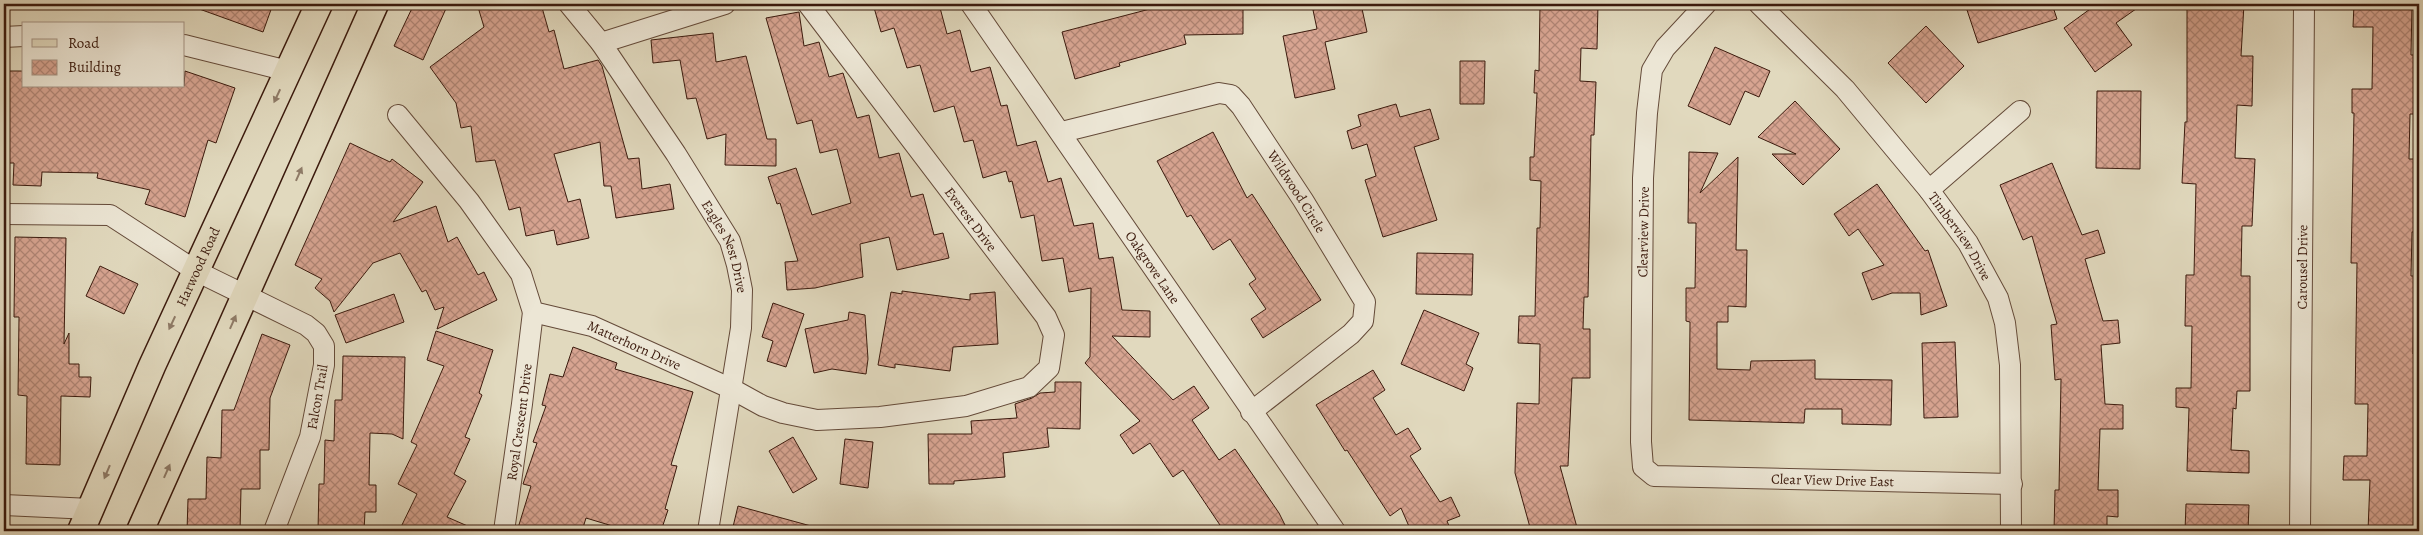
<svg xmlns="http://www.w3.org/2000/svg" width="2423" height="535" font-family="Alegreya,serif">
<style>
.building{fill:url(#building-cross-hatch);stroke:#3b1a0d}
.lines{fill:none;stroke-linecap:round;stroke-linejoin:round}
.minor-casing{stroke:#644a39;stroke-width:22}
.major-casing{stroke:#3b1a0d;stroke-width:29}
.minor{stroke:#ece6d5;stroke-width:20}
.major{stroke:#e1d9be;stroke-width:26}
.oneway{fill:#8e7a66}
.labels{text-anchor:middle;stroke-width:4.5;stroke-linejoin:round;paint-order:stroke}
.street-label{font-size:14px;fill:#3b1a0d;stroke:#ece6d5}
</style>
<defs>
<pattern id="building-cross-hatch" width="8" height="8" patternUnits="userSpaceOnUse" patternTransform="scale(1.25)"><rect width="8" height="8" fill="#d7a491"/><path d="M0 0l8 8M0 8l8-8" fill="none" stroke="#b08575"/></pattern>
</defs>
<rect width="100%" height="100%" fill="#e1d9be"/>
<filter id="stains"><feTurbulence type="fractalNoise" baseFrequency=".004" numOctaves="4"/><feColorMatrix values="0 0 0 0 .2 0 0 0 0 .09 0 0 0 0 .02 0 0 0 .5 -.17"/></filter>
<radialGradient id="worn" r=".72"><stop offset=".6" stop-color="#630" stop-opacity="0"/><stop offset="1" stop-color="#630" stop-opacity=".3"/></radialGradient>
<path class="building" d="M192 4H273L263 32 191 6Z
M414 4H448L423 60 394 46Z
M491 4H541L549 32 554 30 564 69 598 60 602 66 628 159 639 158 642 189 670 184 674 209 616 218 611 186H604L600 142 554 154 568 202 580 199 589 238 557 245 554 230 526 236 520 207 509 210 495 160 476 162 471 126 461 128 456 103 430 67 484 27 478 7Z
M873 4H939L947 34 960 30 971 72 990 67 1001 106 1007 105 1017 146 1036 141 1048 182 1061 178 1074 226 1093 223 1099 259 1113 257 1122 310 1150 311V337L1112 336 1173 400 1194 386 1209 408 1192 420 1219 460 1235 449 1279 513 1288 531H1224L1183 470 1173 477 1150 443 1133 454 1120 435 1140 421 1085 363 1090 357 1091 288 1069 292 1063 258 1042 261 1034 215 1021 218 1012 181 1009 182 1006 171 983 178 973 140 964 142 954 106 934 112 920 65 907 68 894 28 881 32Z
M1169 4H1243V34L1184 35 1186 44 1119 63 1120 66 1075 79 1062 32Z
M1340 4H1361L1367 32 1325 42 1335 89 1295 98 1283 36 1317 29 1313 10Z
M1540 4H1598L1597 49 1581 48 1580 81 1596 82 1594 135H1591L1588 297H1584L1583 329H1590V378H1572L1568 466H1560L1578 531H1531L1515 473 1517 403 1539 404 1540 344 1518 343 1519 316H1535L1537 228H1540L1541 181 1530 180V157H1534L1537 93H1534L1535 70 1539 71Z
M1965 4H2052L2057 19 1978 43Z
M2097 4H2143L2116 23 2132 45 2095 72 2064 28Z
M2187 4H2244L2241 56H2253L2252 106 2237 105 2235 158 2255 159 2252 226H2242L2241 276H2250V391H2237L2236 409 2233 408 2231 450 2249 451V473L2187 471 2189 408 2176 407V388H2191L2192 326H2185L2186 275H2194L2196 184 2182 183 2185 122H2187Z
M2354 4H2412L2411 55H2415L2414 114H2410L2409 159H2419V232H2412L2411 276H2414L2413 354H2419V531H2368L2370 480H2343L2344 456H2367L2368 404H2355L2357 263H2351L2354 113H2352V89H2372L2373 27H2353Z
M799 12 804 46 819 42 829 77 843 73 857 118 869 115 879 158 899 153 911 197 923 194 934 235 943 233 949 258 897 270 889 237 860 244 863 277 815 288 787 290 785 262 798 261 780 203 777 204 768 177 796 168 812 215 851 203 837 149 820 153 812 120 797 124 766 18Z
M1926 26 1964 66 1926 103 1888 63Z
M713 33 716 62 746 56 767 139H776V166L725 165 726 134 707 139 696 98 687 99 680 60 653 63 651 40Z
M1715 47 1770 71 1759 97 1745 91 1730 125 1688 106Z
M1460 61H1485L1484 104H1460Z
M4 71H24V86H184L185 71 235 88 216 143 208 140 185 217 145 204 150 190 97 178 98 173 42 172 41 186 13 185 14 163H4Z
M2097 91H2141L2140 169 2096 168Z
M1795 101 1840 149 1803 185 1772 154H1796L1758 137Z
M1396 104 1400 117 1430 109 1439 139 1414 147 1437 220 1383 237 1365 180 1376 176 1367 144 1352 149 1347 131 1361 126 1358 115Z
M1213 132 1247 198 1252 194 1321 300 1263 338 1251 319 1266 309 1249 284 1256 279 1230 239 1213 250 1191 215 1187 217 1157 161Z
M350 143 390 162 392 159 423 182 393 222 436 206 448 242 457 237 478 275 484 272 497 300 437 329 444 307 435 310 426 290 422 292 400 253 373 263 334 312 330 301 315 288 322 279 295 265Z
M1689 152 1718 153 1700 193 1738 157 1736 250H1747L1746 307 1728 306V322H1717V369L1750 370 1751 361 1815 360V379L1892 380 1891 425 1842 424V409H1805L1804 423 1689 420 1690 322 1686 321V288H1695L1696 223H1688Z
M2052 163 2082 235 2098 230 2105 253 2085 259 2103 321 2118 320 2120 343 2101 345 2105 404 2123 405V429H2100L2098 490H2118V517L2107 516V531H2054L2055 490H2059L2061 379 2055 380 2051 325 2057 324 2032 236 2023 240 2000 185Z
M1877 184 1925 251 1928 250 1947 306 1921 315 1920 293H1892L1872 300 1862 273 1884 265 1858 229 1849 236 1834 214Z
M15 237 66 238 64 344 69 333V364H79V377H91L90 397 61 396 60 465 26 464 27 396 18 395 19 317H14Z
M1417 253 1473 254 1472 295 1416 294Z
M100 266 138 284 124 314 86 296Z
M902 291 970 300V294L995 292 998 344 953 347 950 371 895 364V368L878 365 891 292 902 294Z
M394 294 404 322 346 343 335 315Z
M773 303 804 314 786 367 767 361 773 341 762 337Z
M1424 310 1479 333 1466 364 1473 368 1464 391 1401 364Z
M849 312 865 315 868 359 866 374 832 369 814 373 805 329 848 320Z
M436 331 493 350 479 393 482 395 465 437 470 439 454 474 466 481 447 517 479 531H399L417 494 398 484 417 445 411 442 444 366 427 360Z
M262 334 290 345 270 398 269 450H260V489H241L240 531H187L188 499H206L207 457 221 458 222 410H234Z
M1955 342 1958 417 1924 418 1922 343Z
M573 347 617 363 615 369 693 392 671 465 677 466 665 509 668 510 661 531H629L586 518 582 531H529L518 528 531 486 523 484 537 443 533 442 546 406 542 405 550 374 563 377Z
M343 356 405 357 403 439 392 434 370 433 369 485H376V512H365L364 531H318L319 484H324L325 440 334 441 335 400H342Z
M1373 370 1385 390 1373 398 1396 435 1408 428 1421 449 1410 456 1440 502 1451 497 1460 516 1447 521 1451 531H1411L1401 508 1390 516 1347 450 1345 451 1316 405Z
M1055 382H1081L1080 429 1047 428 1049 447 1003 453 1005 477 954 481V484H929L928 434H972L971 421 1017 418 1015 404 1032 398 1040 393 1055 392Z
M793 437 817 479 793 493 769 451Z
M845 439 873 442 868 488 840 484Z
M2186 504 2249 505 2248 531H2185Z
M738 506 811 526 810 531H732Z"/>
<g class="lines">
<g class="minor-casing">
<g id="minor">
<path id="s1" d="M569 4 601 43 676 154 730 241 737 265 742 290 741 328 708 531"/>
<path id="s2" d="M971 4 1335 531"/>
<path id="s3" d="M1706 4 1665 48 1652 70 1647 113 1643 178 1641 442 1643 467 1654 476 2012 484"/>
<path id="s4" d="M1759 4 1845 89 1929 190 1968 243 1998 298 2005 323 2010 365 2011 531"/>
<path d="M4 37 24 36"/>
<path d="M601 43 725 4"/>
<path d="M184 45 288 71"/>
<path id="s5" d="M398 115 469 201 521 274 533 312 592 326 732 389 763 406 783 413 817 420 880 417 966 406 1029 387 1049 368 1054 335 1046 317 808 4"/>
<path id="s6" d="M1062 132 1219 93 1231 95 1241 106 1303 200 1365 302 1363 321 1351 334 1251 412"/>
<path d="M1929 190 2020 111"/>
<path d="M4 214 110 215 196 271 306 325 316 333 324 346V365L310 437 274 531"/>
<path d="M4 505 91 509"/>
<path id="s7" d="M504 531 522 404 533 312"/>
<path id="s8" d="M2300 531 2304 4"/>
</g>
</g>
<g class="major-casing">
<g id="major">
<path id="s9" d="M81 531 152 366 319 4"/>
<path d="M140 531 375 4"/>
</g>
</g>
<use href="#minor" class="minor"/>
<use href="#major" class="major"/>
</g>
<defs><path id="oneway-solid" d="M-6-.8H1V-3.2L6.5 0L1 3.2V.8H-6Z" transform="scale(1.25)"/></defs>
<g class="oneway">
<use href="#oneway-solid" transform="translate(277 96) rotate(115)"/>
<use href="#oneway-solid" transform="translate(299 174) rotate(-66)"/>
<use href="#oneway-solid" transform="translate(233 322) rotate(-66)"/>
<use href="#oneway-solid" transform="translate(172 323) rotate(115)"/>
<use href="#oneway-solid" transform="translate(167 471) rotate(-66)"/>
<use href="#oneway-solid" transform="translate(107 472) rotate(113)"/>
</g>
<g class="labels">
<g class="street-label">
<text dy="5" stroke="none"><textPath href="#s6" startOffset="291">Wildwood Circle</textPath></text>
<text transform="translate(971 219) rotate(53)" y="5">Everest Drive</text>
<text transform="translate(1643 232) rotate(-89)" y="5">Clearview Drive</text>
<text dy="5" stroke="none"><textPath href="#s4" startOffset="308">Timberview Drive</textPath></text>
<text dy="5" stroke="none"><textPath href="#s1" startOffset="290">Eagles Nest Drive</textPath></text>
<text dy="5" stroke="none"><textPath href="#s9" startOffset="289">Harwood Road</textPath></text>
<text dy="5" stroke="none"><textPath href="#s2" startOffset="320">Oakgrove Lane</textPath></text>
<text dy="5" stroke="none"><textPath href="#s8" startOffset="264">Carousel Drive</textPath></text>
<text dy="5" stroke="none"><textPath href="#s5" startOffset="348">Matterhorn Drive</textPath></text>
<text transform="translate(317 397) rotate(-80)" y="5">Falcon Trail</text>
<text dy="5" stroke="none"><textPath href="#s7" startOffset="110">Royal Crescent Drive</textPath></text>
<text dy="5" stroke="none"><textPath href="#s3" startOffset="676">Clear View Drive East</textPath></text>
</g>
</g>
<rect width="2423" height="535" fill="none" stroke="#e1d9be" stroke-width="20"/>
<rect x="5" y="5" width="2413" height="525" fill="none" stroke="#3b1a0d" stroke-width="2.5"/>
<rect x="10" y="10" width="2403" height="515" fill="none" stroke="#3b1a0d"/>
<rect x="22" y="22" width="162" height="65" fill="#ece6d5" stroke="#a59485"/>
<rect x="32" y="39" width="25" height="8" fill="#e1d9be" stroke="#a59485"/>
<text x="68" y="48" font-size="15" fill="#3b1a0d">Road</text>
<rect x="32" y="60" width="25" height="15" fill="url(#building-cross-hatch)" stroke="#a59485"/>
<text x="68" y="72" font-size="15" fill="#3b1a0d">Building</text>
<rect width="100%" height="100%" filter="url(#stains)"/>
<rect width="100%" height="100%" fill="url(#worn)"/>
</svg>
